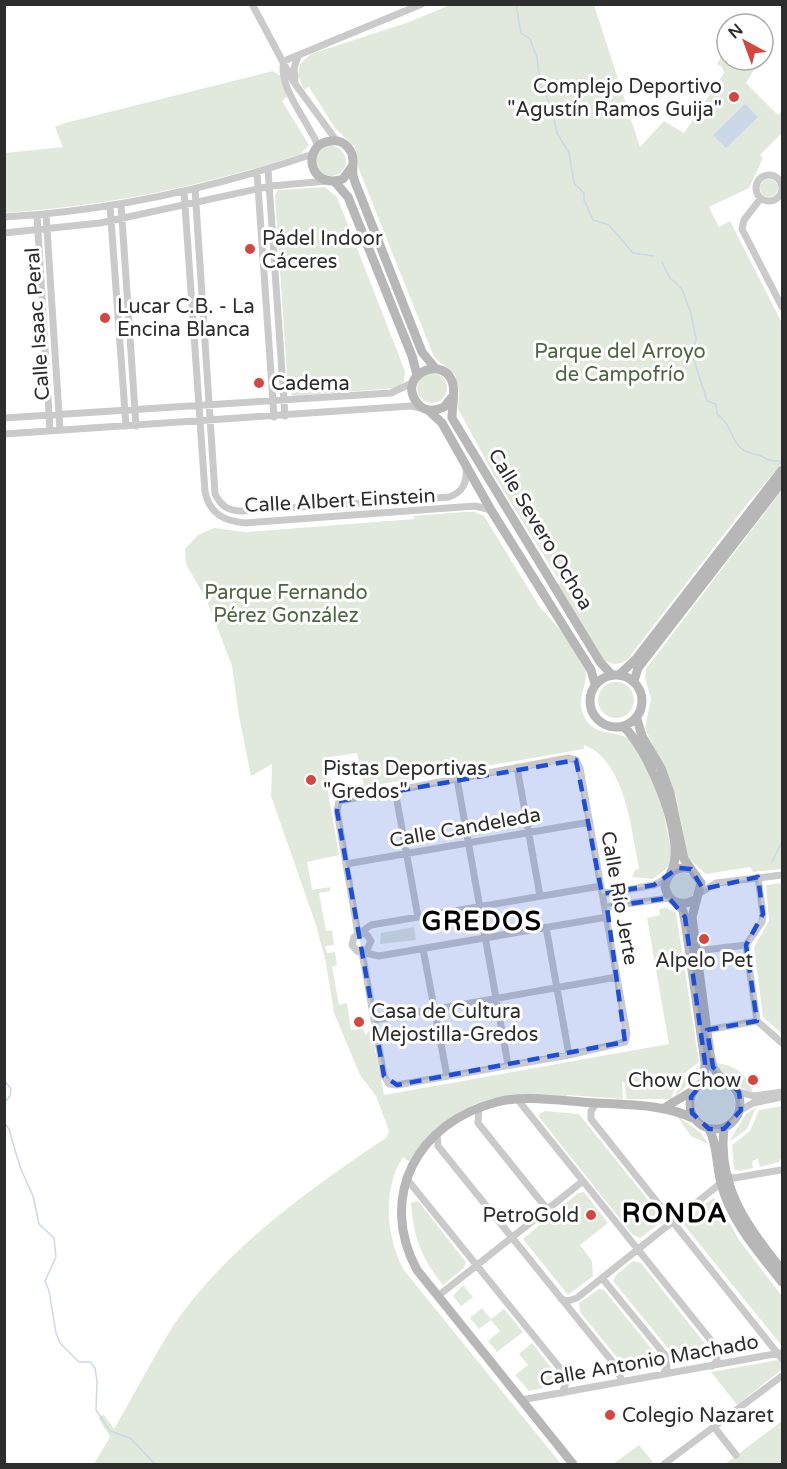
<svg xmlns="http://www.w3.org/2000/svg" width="787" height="1469" font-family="'Varela Round',sans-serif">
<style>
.green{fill:#e1e9dc}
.water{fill:#cad8e7}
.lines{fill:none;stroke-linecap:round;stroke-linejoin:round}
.stream{stroke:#cad8e7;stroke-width:1.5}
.street{stroke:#cacaca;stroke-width:7}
.secondary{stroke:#b7b7b7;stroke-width:9}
.marked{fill:#1d4ed8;fill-opacity:0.2;stroke:#1d4ed8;stroke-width:4.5;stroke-dasharray:12 8;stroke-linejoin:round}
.poi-dot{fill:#d4463f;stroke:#fff;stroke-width:2}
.labels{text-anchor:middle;stroke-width:6;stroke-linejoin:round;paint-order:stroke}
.poi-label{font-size:20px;fill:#2d2d2d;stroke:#fff;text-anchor:start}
.street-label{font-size:20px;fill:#2d2d2d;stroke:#fff}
.park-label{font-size:20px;fill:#4c643f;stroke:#fff}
.district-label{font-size:26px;font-weight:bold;letter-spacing:1.5px;fill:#000;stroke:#fff}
</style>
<rect width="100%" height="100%" fill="#fff"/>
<path class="green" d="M450 5H594L640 147 664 121 684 133 724 73 722 67 717 64 727 47V60H760L746 83 778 115 782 111V133L760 155 763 158 749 188 709 207 719 227 730 221 782 323V463L748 503 627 660C615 667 608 664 599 655L556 586 561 583 495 477 458 409 459 391 455 375 434 357 358 167 355 147 335 128 309 87 304 90 298 75 300 64 311 54 409 22Z
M273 71 282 77 287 97 282 101 309 145 301 154C205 186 106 206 5 213V153L63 147 55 127 65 123Z
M316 161a15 15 0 1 1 30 0a15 15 0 1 1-30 0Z
M760 188a9 9 0 1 1 18 0a9 9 0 1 1-18 0Z
M325 187 337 197 405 371 404 382 397 388 293 396 288 390 275 195 278 190Z
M417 388a15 15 0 1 1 30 0a15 15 0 1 1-30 0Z
M782 490V869L753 872 750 867 706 874 688 858 676 796 645 728 651 699 645 678 646 669Z
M464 512H475L484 516 539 606 563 633 586 671C587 686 576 700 584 716 594 737 611 729 627 738 652 752 670 833 672 861L667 868 653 879 632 877 635 870 639 869C632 832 625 760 584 745V749L364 787 357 753 331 757V761L323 763 339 855 307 862 312 890 330 887V891L319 893 326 931 332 930 334 945 325 946 327 953 335 952 337 965 332 967 339 1005 347 1003 351 1030 363 1029 365 1035 371 1029 384 1095 669 1044 647 918 660 915 659 909 667 908 676 913 699 1062 678 1078 671 1099H626L625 1083 622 1082 623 1099 567 1095 566 1098C544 1098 519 1095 497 1098 461 1104 427 1131 410 1162L403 1157C382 1190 386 1235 403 1269L561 1464H94L110 1437 99 1419 100 1416 104 1415 114 1429C134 1395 152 1359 173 1326 227 1247 309 1190 387 1137L389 1131 376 1096 360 1075 334 1013 326 963 316 925 271 796 272 764 251 776 239 716 232 666 207 601 186 564 185 549 198 535 214 528 246 532 414 519 413 516Z
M598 700a18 18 0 1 1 36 0a18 18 0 1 1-36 0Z
M670 886a13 13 0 1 1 26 0a13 13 0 1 1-26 0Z
M782 883V1034L763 1017 754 947 769 921 766 885Z
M414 927 416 940 380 944 381 933Z
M716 1063C734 1065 749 1074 753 1093 740 1089 722 1075 716 1063Z
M699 1066 694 1079 675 1096 681 1080Z
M695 1104a20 20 0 1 1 40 0a20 20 0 1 1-40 0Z
M782 1106V1156L779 1162 760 1167 758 1159 752 1161 753 1168 740 1171 734 1169 732 1145 750 1131 759 1110Z
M756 1107 747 1129 729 1142 746 1114Z
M545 1111 579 1114 661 1216 659 1224 640 1238 633 1235 539 1117 540 1113Z
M676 1115 701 1133 708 1144 691 1136Z
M584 1192 608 1223 580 1245 592 1261 593 1276 568 1295 523 1239 578 1193Z
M713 1198 717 1200 739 1240 782 1296V1346L684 1225 686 1218Z
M418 1201 466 1262 464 1268 443 1285C422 1259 413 1237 411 1203Z
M633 1261 641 1263 710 1350 712 1356 709 1358 680 1363 613 1281 616 1275Z
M463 1285 473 1297 461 1306 453 1296Z
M599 1289 604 1290 659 1358 661 1363 658 1368 628 1371 580 1312 579 1303Z
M482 1308 491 1319 504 1309 523 1332 497 1352 488 1341 500 1331 491 1320 479 1329 470 1318Z
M532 1343 560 1379 558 1385 529 1391 515 1375 528 1365 519 1354Z
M778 1360 782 1365 781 1370 737 1405 711 1372Z
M782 1421V1464H725Z
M639 1445 653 1462 649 1464H613Z"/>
<path class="water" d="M745 104 758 117 726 148 713 135Z"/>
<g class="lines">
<path class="stream" d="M516 4 521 33 530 39 537 58 540 84 551 106 557 133 569 153 574 183 584 193V200L593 220 609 225 633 253 654 256
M662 262 670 278 682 289 691 313 696 339 692 354 707 401 716 404 717 414C734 427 729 439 742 449 748 454 755 453 761 456 768 460 770 461 779 461L782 465
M772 862 782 842
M4 1080 11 1089 10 1096 4 1103
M4 1123 9 1129 20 1167 33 1196 39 1224 54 1238 56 1257 45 1281 49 1291 56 1333 60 1343 79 1362H90L95 1368 97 1381 96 1410 110 1431 130 1438 155 1464"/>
<path class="street" d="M252 4 293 81 336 140
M284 61 422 4
M284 61C277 87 309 122 318 146
M295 80 294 68 298 56
M268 169 285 416
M257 172 274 417
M756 188a13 13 0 1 1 26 0a13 13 0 1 1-26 0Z
M195 189 215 494C222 507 228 511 243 511L449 497C463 492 467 483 466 469
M184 191 205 492C210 514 224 521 245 523L475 506 491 510
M761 198 744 220 742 229 782 307
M121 204 136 426
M110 206 126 426
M46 214 60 430
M37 215 50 431
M4 217C110 211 213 188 313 154
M4 233 100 223 271 186 327 181
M4 418 391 393 412 383
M4 434 411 406 421 408
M517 767 540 896
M457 779 508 1065
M395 790 418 917
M346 864 590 822
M758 877 763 914 762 922 746 945 757 1021 782 1043
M601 886 371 925 354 937 352 945 357 951 379 956 607 917
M602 891 608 893 654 885 666 879
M700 893 716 883 782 875
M605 910 611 906 669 898
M546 927 569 1055
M362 933 367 935 371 941 366 952
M358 934 337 811 339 801 568 758 576 760 580 768 627 1034 625 1042 569 1055 397 1085 389 1084 384 1076 362 952
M423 949 447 1076
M696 951 746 945
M374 1020 617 977
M707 1030 757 1021
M739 1092 753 1096 782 1092
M518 1100 717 1348V1361L712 1366
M597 1103 591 1111V1119L782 1359
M479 1108 478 1123 547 1209
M741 1110 753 1103 782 1097
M437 1133 438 1146 615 1365 622 1381
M726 1175 734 1178 781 1170
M406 1178 563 1372 567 1380 562 1393
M602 1278 665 1355 667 1368 663 1374
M438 1296 583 1181
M561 1299 568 1301 577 1298 721 1183
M521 1400 780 1353
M714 1427 736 1455
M664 1464 782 1376"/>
<path class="secondary" d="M353 165 343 179C307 191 301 142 332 141 340 140 347 144 351 152 355 159 352 167 353 175 354 181 357 187 359 192L422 352 435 368
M335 182 348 197 412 356 417 375
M452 397 444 407C436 411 426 412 419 405 394 378 440 353 452 381 456 391 452 406 452 418L600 662 612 675
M428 410 442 423 491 510 591 670 595 684
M590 701a26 26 0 1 1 52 0a26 26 0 1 1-52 0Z
M619 675 636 659 782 470
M634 681 638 668 782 482
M637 719 642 736 661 768 670 793 684 859 701 883 692 917 710 1054 713 1067 723 1081
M623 726C648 748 688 842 671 872
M691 869C676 865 667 873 665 887 669 904 683 907 696 899
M678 904 683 911 686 927 705 1063 704 1081
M690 1104a25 25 0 1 1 50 0a25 25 0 1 1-50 0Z
M664 1108 694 1090
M709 1129C718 1146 716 1165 721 1183 731 1222 758 1251 782 1282
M724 1129C717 1186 748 1228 782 1270
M573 1464 417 1270C377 1196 418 1122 497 1102 528 1094 565 1102 597 1103 629 1105 665 1104 695 1119"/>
</g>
<path class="marked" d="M576 760 602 894 654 885 678 868 691 869 703 889 758 877 763 914 746 945 757 1021 707 1030 713 1067 739 1092 741 1110 724 1129H709L692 1113 691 1097 704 1081 705 1063 685 917 669 898 607 907 625 1042 397 1085 384 1076 337 811 339 801Z"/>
<g class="poi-dot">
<circle cx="734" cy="97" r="6"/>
<circle cx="250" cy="249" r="6"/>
<circle cx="105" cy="318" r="6"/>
<circle cx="259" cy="383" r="6"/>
<circle cx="311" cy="780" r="6"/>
<circle cx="704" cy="939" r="6"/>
<circle cx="359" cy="1022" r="6"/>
<circle cx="753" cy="1080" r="6"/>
<circle cx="591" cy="1215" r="6"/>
<circle cx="610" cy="1415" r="6"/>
</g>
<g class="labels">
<g class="poi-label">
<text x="722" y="93" text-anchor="end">Complejo Deportivo<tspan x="722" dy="23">"Agustín Ramos Guija"</tspan></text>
<text x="262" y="245">Pádel Indoor<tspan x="262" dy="23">Cáceres</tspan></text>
<text x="117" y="313">Lucar C.B. - La<tspan x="117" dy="23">Encina Blanca</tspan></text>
<text x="271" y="390">Cadema</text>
<text x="323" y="775">Pistas Deportivas<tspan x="323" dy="23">"Gredos"</tspan></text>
<text x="704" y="967" text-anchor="middle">Alpelo Pet</text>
<text x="371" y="1018">Casa de Cultura<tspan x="371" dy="23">Mejostilla-Gredos</tspan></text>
<text x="741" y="1087" text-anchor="end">Chow Chow</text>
<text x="579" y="1222" text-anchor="end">PetroGold</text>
<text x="622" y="1422">Colegio Nazaret</text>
</g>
<g class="street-label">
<text transform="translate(37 324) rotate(-94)" y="7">Calle Isaac Peral</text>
<text transform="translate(340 500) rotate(-3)" y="7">Calle Albert Einstein</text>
<text transform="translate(541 529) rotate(59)" y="7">Calle Severo Ochoa</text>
<text transform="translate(465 827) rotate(-10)" y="7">Calle Candeleda</text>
<text transform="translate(620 898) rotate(80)" y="7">Calle Río Jerte</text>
<text transform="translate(649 1360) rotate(-10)" y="7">Calle Antonio Machado</text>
</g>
<g class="park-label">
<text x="620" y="358">Parque del Arroyo<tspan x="620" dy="23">de Campofrío</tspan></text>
<text x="286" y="599">Parque Fernando<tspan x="286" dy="23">Pérez González</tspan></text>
</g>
<g class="district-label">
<text x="482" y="930">GREDOS</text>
<text x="675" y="1222">RONDA</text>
</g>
</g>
<rect width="787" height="1469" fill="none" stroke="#2d2d2d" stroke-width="12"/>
<g transform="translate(745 42) rotate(319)"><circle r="28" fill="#ffffff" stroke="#ababab" stroke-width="1.5"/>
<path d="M0-4.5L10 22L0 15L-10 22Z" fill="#d4463f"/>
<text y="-9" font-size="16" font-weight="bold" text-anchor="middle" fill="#2d2d2d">N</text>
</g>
</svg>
